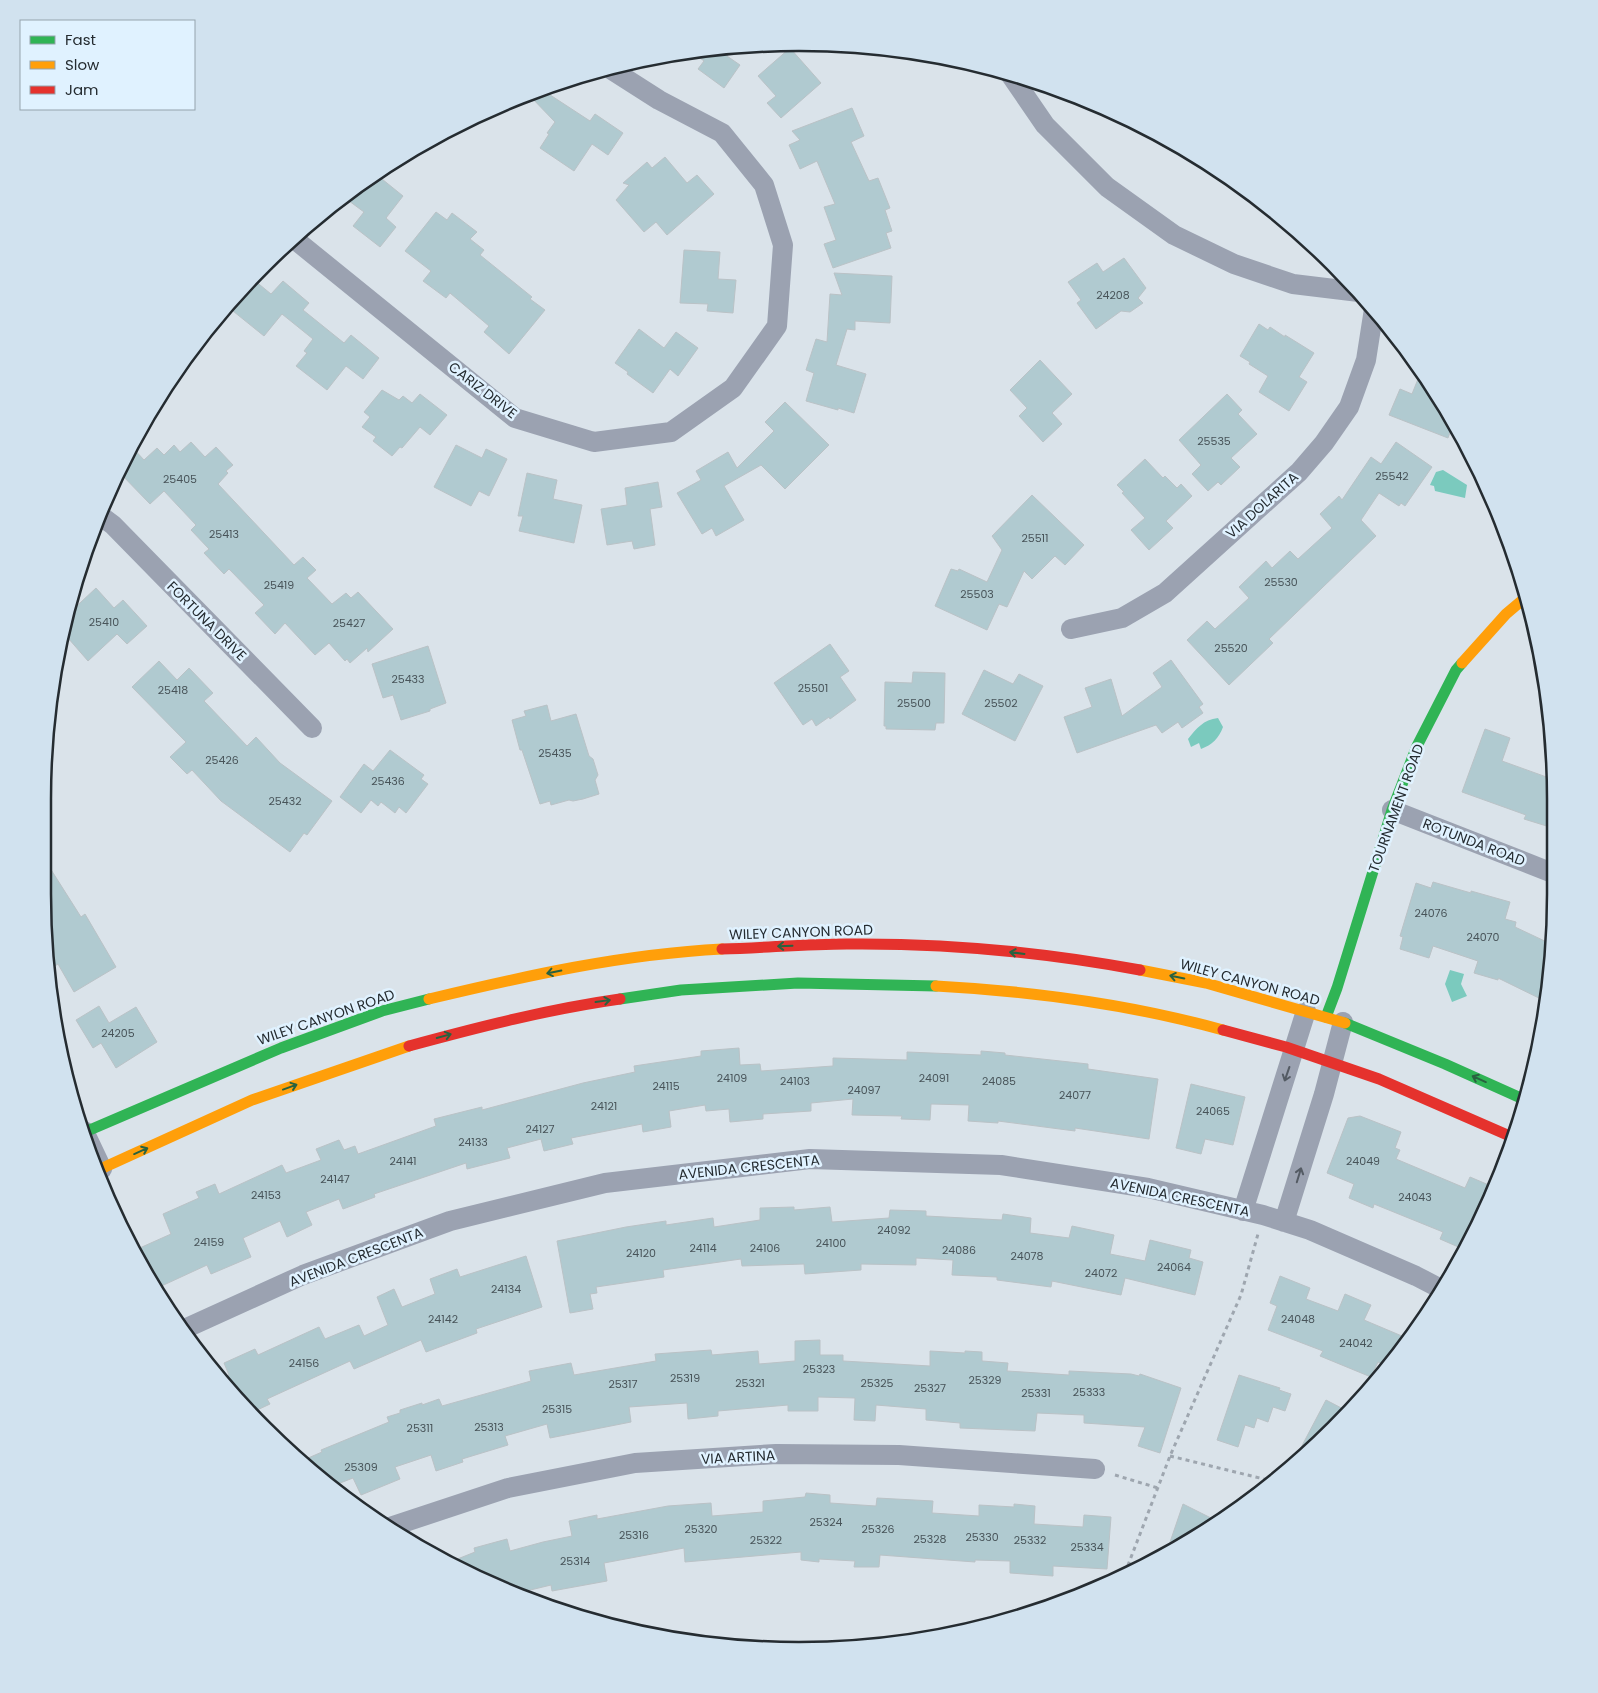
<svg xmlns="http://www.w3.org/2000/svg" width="1598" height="1693" font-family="Poppins,sans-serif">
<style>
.water{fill:#7bcabe}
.building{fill:#b0cad0;stroke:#bac2c6}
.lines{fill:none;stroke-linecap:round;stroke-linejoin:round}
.path{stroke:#9ea6af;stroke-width:3;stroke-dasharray:4 4;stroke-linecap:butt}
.street{stroke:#9ba2b1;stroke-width:20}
.fast{stroke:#30b455;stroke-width:11}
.slow{stroke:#ff9f0a;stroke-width:11}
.jam{stroke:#e5322d;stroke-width:11}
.oneway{stroke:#29623f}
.oneway2{stroke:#545b64}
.labels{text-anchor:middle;stroke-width:5;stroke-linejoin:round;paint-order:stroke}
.number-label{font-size:11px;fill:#485459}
.street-label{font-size:14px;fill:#252c31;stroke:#e0f2ff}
.rim{fill:none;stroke:#252c31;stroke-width:2.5}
</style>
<rect width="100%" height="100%" fill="#dae3ea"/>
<path class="water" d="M1443 470 1467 485 1465 498 1435 491 1434 486 1430 485 1436 472Z
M1218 718 1223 727C1219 738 1212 745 1201 749L1199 743 1191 747 1188 739C1197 728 1203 720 1218 718Z
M1450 970 1464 974 1461 984 1467 996 1452 1002 1445 984Z"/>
<path class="building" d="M733 48 727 56 740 65 724 88 698 69 704 61 691 51 701 49Z
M790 48 821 83 781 118 767 103 776 96 758 76Z
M541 89 590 121 595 114 623 133 608 155 592 144 574 171 540 148 549 134 547 133 555 122 529 95Z
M852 108 864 136 851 142 869 181 878 178 890 208 885 210 892 231 886 233 891 248 833 268 824 244 836 240 824 207 835 204 817 161 800 169 789 145 800 140 792 131Z
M665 157 687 183 697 175 714 194 667 235 656 222 644 232 616 200 629 185 623 183 647 162 652 168Z
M377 175 403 196 386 218 396 227 380 247 353 226 364 212 345 198Z
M436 212 447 220 452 213 477 232 470 239 484 250 480 255 532 297 530 299 545 310 509 354 484 332 489 326 450 293 446 298 423 281 431 271 405 251Z
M684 250 720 252 718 279 736 280 733 313 707 311 708 304 680 303Z
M1124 258 1146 288 1138 298 1143 303 1130 312 1121 311 1096 329 1077 303 1081 300 1068 282 1097 263 1103 272Z
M834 273 892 276 890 323 855 321V330L847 329 836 365 866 374 854 413 838 408V410L806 401 814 373 806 370 816 339 827 342 830 294 842 295Z
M254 280 271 294 283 281 309 303 303 310 344 343 351 335 379 358 363 379 346 366 327 390 296 366 307 353 304 351 313 339 282 314 264 336 228 307Z
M1259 324 1268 330 1270 327 1285 337V335L1314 353 1299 377 1307 382 1289 411 1259 392 1268 376 1249 364 1250 362 1240 356Z
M639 329 664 348 676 332 698 348 678 376 670 369 653 393 627 374 628 372 615 363Z
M1040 360 1072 394 1052 413 1062 424 1043 442 1019 416 1027 408 1010 390Z
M1420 374 1454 421 1448 438 1389 415 1400 389 1412 394Z
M382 390 399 400 403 396 412 403 420 394 447 415 430 435 420 427 402 448 400 447 392 456 373 441 376 437 362 427 370 417 364 412Z
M1227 394 1242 410 1238 414 1257 434 1231 458 1240 467 1221 485 1218 482 1208 491 1192 474 1201 465 1179 440Z
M785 402 829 445 785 489 761 465 724 486 744 520 716 536 712 528 702 534 677 493 701 480 696 471 728 452 737 468 774 431 765 422Z
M191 442 205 457 216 447 233 465 226 471 228 473 218 484 294 565 303 557 316 570 307 578 332 604 346 593 351 598 358 592 393 629 368 652 367 648 350 663 347 659 345 661 329 643 315 655 285 623 275 634 255 613 264 605 229 569 224 574 204 553 209 549 191 530 196 525 164 491 150 504 118 471 132 447 144 460 157 448 164 455 174 445 180 452Z
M1396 442 1432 467 1405 506 1401 503 1399 506 1379 493 1361 520 1376 536 1269 639 1273 643 1229 685 1187 640 1207 621 1215 629 1249 598 1239 587 1266 561 1272 568 1290 551 1298 559 1332 528 1320 514 1339 496 1342 500 1371 457 1381 464Z
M456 445 482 458 486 449 507 459 489 496 479 491 471 506 434 487Z
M1145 459 1163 478 1165 476 1177 488 1181 484 1192 496 1166 521 1173 528 1149 550 1131 530 1145 518 1122 493 1124 492 1117 485Z
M527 473 557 480 553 499 582 505 574 543 519 531 523 516H518Z
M658 482 662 507 650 509 655 545 634 549 632 541 607 545 601 509 627 505 625 488Z
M1032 495 1084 545 1065 565 1055 556 1032 579 1024 571 1007 607 999 604 987 630 935 606 951 569 958 571 959 569 987 582 1002 550 992 536Z
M96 588 114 608 123 600 147 626 127 644 117 634 88 661 68 638 63 637 66 616Z
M830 644 849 671 840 677 856 700 830 719 829 717 816 726 812 719 803 725 774 683Z
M428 646 446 703 430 709V711L401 720 393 695 383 698 372 664Z
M1171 660 1203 704 1199 707 1203 713 1182 728 1178 722 1162 733 1156 725 1077 753 1064 717 1092 707 1085 688 1111 679 1122 716 1162 687 1153 673Z
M159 661 177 680 189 668 213 693 204 701 247 746 256 737 280 763 332 801 307 835 304 833 290 852 221 801 192 770 187 774 170 757 186 742 132 687Z
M984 670 1013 684 1019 674 1043 686 1015 741 962 714Z
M913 672 945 673 944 723H936L935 730 886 729V726H884L885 682 912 683Z
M547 705 551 721 576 714 589 756 593 759 598 775 595 780 599 794 583 799 573 801 569 800 551 805 550 801 540 804 522 750H520L512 720 526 716 524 711Z
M1485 729 1510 738 1502 761 1552 779 1553 828 1524 819 1526 815 1462 792Z
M390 750 424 775 421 779 428 784 406 813 399 807 395 813 381 802 378 806 371 800 361 813 340 797 364 764 373 771Z
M43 857 81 917 85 914 116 967 74 992 58 964 50 969 42 894Z
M1433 882 1471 893V891L1510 902 1505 919 1516 922 1515 927 1551 944 1545 1001 1498 978V980L1474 973 1478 961 1433 946 1429 958 1400 949 1403 937 1400 936 1416 883 1431 888Z
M99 1006 109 1023 136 1007 157 1042 116 1068 101 1043 93 1048 76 1020Z
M739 1048 740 1065 760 1064 761 1071 833 1066V1058L907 1060V1052L981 1055V1051L1005 1053V1055L1088 1064V1069L1158 1079 1149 1139 1075 1128V1131L998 1121V1123L968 1121 969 1105 931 1104 930 1120 901 1119 902 1116 852 1115 853 1099 811 1103V1111L763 1114V1119L730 1122 729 1109 706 1111 705 1105 669 1111 671 1127 643 1132 642 1124 571 1138 573 1144 544 1151 541 1139 507 1148 510 1158 467 1169 466 1163 374 1194 375 1197 343 1209 339 1199 306 1212 312 1225 287 1237 280 1221 243 1238 251 1257 211 1274 207 1265 155 1289 144 1272 133 1251 171 1234 163 1214 199 1198 196 1192 215 1184 219 1194 282 1165 286 1173 321 1160 316 1149 339 1140 344 1150 355 1146 358 1154 436 1126 434 1119 482 1107V1110L583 1083 635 1072 634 1066 701 1056V1051Z
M1191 1084 1245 1097 1233 1145 1205 1139 1201 1154 1176 1148Z
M1360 1116 1401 1132 1395 1148 1400 1150 1396 1159 1465 1188 1470 1177 1496 1188 1463 1249 1440 1239 1443 1232 1374 1204 1373 1208 1349 1198 1354 1184 1327 1173 1348 1118Z
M794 1207V1210L830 1207 832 1222 889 1218 890 1210 926 1211V1216L1002 1220 1003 1214 1031 1218 1030 1233 1069 1238 1072 1226 1114 1235 1110 1254 1145 1261 1150 1240 1191 1250 1189 1258 1203 1262 1195 1295 1125 1278 1121 1295 1052 1281 1051 1287 997 1280V1277L952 1275 953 1260 916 1258V1265L861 1264V1270L805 1274 804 1264 742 1266 741 1259 663 1270 664 1277 596 1287 597 1293 590 1294 593 1309 570 1313 557 1241 626 1227 666 1221V1225L713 1218 714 1227 760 1220V1208Z
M526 1256 542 1307 476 1329 477 1333 426 1352 421 1340 354 1369 350 1361 267 1399 270 1404 253 1412 221 1379 229 1375 224 1363 255 1349 258 1355 319 1327 325 1339 359 1325 364 1336 388 1325 377 1297 394 1289 402 1307 435 1294 430 1279 457 1269 460 1277Z
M1280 1276 1310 1288 1306 1299 1338 1311 1345 1294 1371 1305 1364 1320 1409 1339 1388 1367 1378 1362 1371 1377 1320 1356 1323 1351 1268 1330 1277 1306 1270 1303Z
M820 1340V1355H843V1361L930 1366V1351L965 1353V1351L982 1352V1361L1008 1363 1007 1371 1069 1375V1371L1131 1374 1139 1376 1140 1374 1181 1388 1160 1453 1138 1446 1145 1427 1084 1423V1415L1037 1413 1035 1431 960 1428V1423L926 1420V1409L876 1405 875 1421 854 1420 855 1398 818 1397V1411H788V1405L718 1411V1416L688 1419 687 1403 629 1407 631 1422 550 1438 547 1424 505 1436 508 1445 462 1459 463 1462 436 1471 431 1455 395 1467 400 1479 361 1495 353 1478 335 1485 332 1476 324 1480 299 1462 322 1452 321 1450 389 1422 387 1417 400 1413V1410L422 1403V1405L439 1399 442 1406 531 1381 529 1371 571 1363 574 1375 656 1361 655 1354 711 1350 712 1355 758 1351 759 1364 795 1361V1341Z
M1239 1375 1280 1388 1279 1390 1291 1394 1285 1411 1273 1407 1268 1422 1257 1418 1254 1428 1245 1425 1238 1447 1217 1440Z
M1326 1400 1349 1412 1298 1462 1295 1459Z
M806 1493 830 1495V1503L876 1506 877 1498 933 1501 932 1513 979 1516V1505L1014 1507V1504L1035 1506 1034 1524 1083 1527 1084 1515 1111 1517 1107 1569 1053 1566V1576L1010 1573V1561L975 1560V1562L880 1555 879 1567H854L855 1561 819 1559V1562L801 1560V1552L685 1562 684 1548 604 1563 607 1581 552 1591 551 1585 518 1593 450 1562 475 1552 474 1548 507 1539 510 1551 543 1542 572 1536 569 1521 597 1515V1519L668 1506 711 1503 712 1516 763 1512V1501L805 1497Z
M1183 1504 1217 1521 1178 1549 1166 1554Z"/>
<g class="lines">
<path class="path" d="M1170 1456 1272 1481
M1115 1475 1158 1488
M1125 1573 1170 1456 1241 1295 1258 1234"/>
<path class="street" d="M1010 74 1045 125 1107 187 1174 235 1234 264 1293 284 1359 292
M293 238 515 418 594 442 671 432 733 388 777 326 783 245 764 185 722 133 659 100 612 70
M101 516 113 525 312 728
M1071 629 1122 618 1165 593 1299 472 1324 443 1349 407 1366 360 1374 309
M1392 810 1555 874
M84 1131 102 1169
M1243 1211 1306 1011
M1284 1222 1324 1094 1343 1022
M182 1330 303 1275 450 1221 605 1183 810 1159 1001 1165 1148 1188 1263 1215 1310 1230 1416 1276 1441 1289
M390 1527 508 1488 635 1463 776 1454 899 1455 1095 1469"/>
<path class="fast" d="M620 999 681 990 798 983 936 986
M1326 1017 1337 988 1392 810 1417 746 1456 670 1462 663
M1345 1023 1445 1064 1523 1099
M85 1132 281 1048 382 1011 429 999"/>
<path class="slow" d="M1462 663 1506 614 1525 598
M1140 970 1206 983 1345 1023
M936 986C1030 991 1133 1005 1223 1030
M429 999C525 976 623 954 722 949
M96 1171 252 1100 409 1046"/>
<path class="jam" d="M722 949C764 948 805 944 847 944 945 943 1044 952 1140 970
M1223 1030 1286 1047 1379 1079 1512 1137
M409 1046C479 1027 549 1009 620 999"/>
</g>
<defs><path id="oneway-shaft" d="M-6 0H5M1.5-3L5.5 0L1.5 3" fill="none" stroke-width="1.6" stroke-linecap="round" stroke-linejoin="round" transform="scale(1.25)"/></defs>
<g class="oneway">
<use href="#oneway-shaft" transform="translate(785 946) rotate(178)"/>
<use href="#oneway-shaft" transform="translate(1017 953) rotate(-173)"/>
<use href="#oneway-shaft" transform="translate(554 972) rotate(169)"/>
<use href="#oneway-shaft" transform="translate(1177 977) rotate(-169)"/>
<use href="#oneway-shaft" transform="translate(603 1001) rotate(-8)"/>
<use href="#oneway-shaft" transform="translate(444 1036) rotate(-15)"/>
<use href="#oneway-shaft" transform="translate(1479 1079) rotate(-156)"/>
<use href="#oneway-shaft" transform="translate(290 1087) rotate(-20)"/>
<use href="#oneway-shaft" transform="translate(141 1151) rotate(-24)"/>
</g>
<g class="oneway2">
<use href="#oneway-shaft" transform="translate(1287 1074) rotate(109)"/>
<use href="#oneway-shaft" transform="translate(1299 1175) rotate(-73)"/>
</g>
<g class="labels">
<g class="number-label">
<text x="1113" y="299">24208</text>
<text x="1214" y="445">25535</text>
<text x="1392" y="480">25542</text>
<text x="180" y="483">25405</text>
<text x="224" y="538">25413</text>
<text x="1035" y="542">25511</text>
<text x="1281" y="586">25530</text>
<text x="279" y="589">25419</text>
<text x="977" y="598">25503</text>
<text x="104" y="626">25410</text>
<text x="349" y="627">25427</text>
<text x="1231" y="652">25520</text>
<text x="408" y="683">25433</text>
<text x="813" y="692">25501</text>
<text x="173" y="694">25418</text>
<text x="914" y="707">25500</text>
<text x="1001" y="707">25502</text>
<text x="555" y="757">25435</text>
<text x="222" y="764">25426</text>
<text x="388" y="785">25436</text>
<text x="285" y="805">25432</text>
<text x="1431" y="917">24076</text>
<text x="1483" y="941">24070</text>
<text x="118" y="1037">24205</text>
<text x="732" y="1082">24109</text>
<text x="934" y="1082">24091</text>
<text x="795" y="1085">24103</text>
<text x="999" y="1085">24085</text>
<text x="666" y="1090">24115</text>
<text x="864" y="1094">24097</text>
<text x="1075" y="1099">24077</text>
<text x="604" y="1110">24121</text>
<text x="1213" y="1115">24065</text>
<text x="540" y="1133">24127</text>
<text x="473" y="1146">24133</text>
<text x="403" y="1165">24141</text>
<text x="1363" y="1165">24049</text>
<text x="335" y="1183">24147</text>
<text x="266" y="1199">24153</text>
<text x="1415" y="1201">24043</text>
<text x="894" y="1234">24092</text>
<text x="209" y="1246">24159</text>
<text x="831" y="1247">24100</text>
<text x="703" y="1252">24114</text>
<text x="765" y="1252">24106</text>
<text x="959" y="1254">24086</text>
<text x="641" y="1257">24120</text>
<text x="1027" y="1260">24078</text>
<text x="1174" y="1271">24064</text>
<text x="1101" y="1277">24072</text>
<text x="506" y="1293">24134</text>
<text x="443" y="1323">24142</text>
<text x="1298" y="1323">24048</text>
<text x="1356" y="1347">24042</text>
<text x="304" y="1367">24156</text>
<text x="819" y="1373">25323</text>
<text x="685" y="1382">25319</text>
<text x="985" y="1384">25329</text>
<text x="750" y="1387">25321</text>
<text x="877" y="1387">25325</text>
<text x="623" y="1388">25317</text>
<text x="930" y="1392">25327</text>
<text x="1089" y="1396">25333</text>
<text x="1036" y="1397">25331</text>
<text x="557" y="1413">25315</text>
<text x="489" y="1431">25313</text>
<text x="420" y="1432">25311</text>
<text x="361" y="1471">25309</text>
<text x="826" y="1526">25324</text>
<text x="701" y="1533">25320</text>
<text x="878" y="1533">25326</text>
<text x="634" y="1539">25316</text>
<text x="982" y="1541">25330</text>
<text x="930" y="1543">25328</text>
<text x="766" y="1544">25322</text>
<text x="1030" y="1544">25332</text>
<text x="1087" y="1551">25334</text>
<text x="575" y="1565">25314</text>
</g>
<g class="street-label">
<text transform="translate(483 390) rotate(38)" y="5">CARIZ DRIVE</text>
<text transform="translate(1262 505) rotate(-42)" y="5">VIA DOLARITA</text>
<text transform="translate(207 621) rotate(45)" y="5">FORTUNA DRIVE</text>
<text transform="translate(1396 808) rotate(-70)" y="5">TOURNAMENT ROAD</text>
<text transform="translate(1474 842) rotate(21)" y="5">ROTUNDA ROAD</text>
<text transform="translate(801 932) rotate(-2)" y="5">WILEY CANYON ROAD</text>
<text transform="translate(1250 982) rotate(15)" y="5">WILEY CANYON ROAD</text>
<text transform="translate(326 1017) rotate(-19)" y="5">WILEY CANYON ROAD</text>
<text transform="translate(749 1167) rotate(-6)" y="5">AVENIDA CRESCENTA</text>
<text transform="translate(1180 1197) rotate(12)" y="5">AVENIDA CRESCENTA</text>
<text transform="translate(356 1257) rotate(-21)" y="5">AVENIDA CRESCENTA</text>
<text transform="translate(738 1457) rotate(-3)" y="5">VIA ARTINA</text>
</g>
</g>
<path d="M0 0H1598V1693H0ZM799 51H799A748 748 0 0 1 1547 799V894A748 748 0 0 1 799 1642H799A748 748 0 0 1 51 894V799A748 748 0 0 1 799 51Z" fill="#d1e2ef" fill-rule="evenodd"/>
<path class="rim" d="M799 51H799A748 748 0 0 1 1547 799V894A748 748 0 0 1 799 1642H799A748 748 0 0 1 51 894V799A748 748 0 0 1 799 51Z"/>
<rect x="20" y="20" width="175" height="90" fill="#e0f2ff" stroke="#95a3ad"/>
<rect x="30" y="36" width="25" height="8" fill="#30b455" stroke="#95a3ad"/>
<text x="65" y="45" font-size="15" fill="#252c31">Fast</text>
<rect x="30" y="61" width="25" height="8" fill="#ff9f0a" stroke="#95a3ad"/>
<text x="65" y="70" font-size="15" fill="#252c31">Slow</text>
<rect x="30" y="86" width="25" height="8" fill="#e5322d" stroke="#95a3ad"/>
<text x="65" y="95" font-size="15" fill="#252c31">Jam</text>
</svg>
